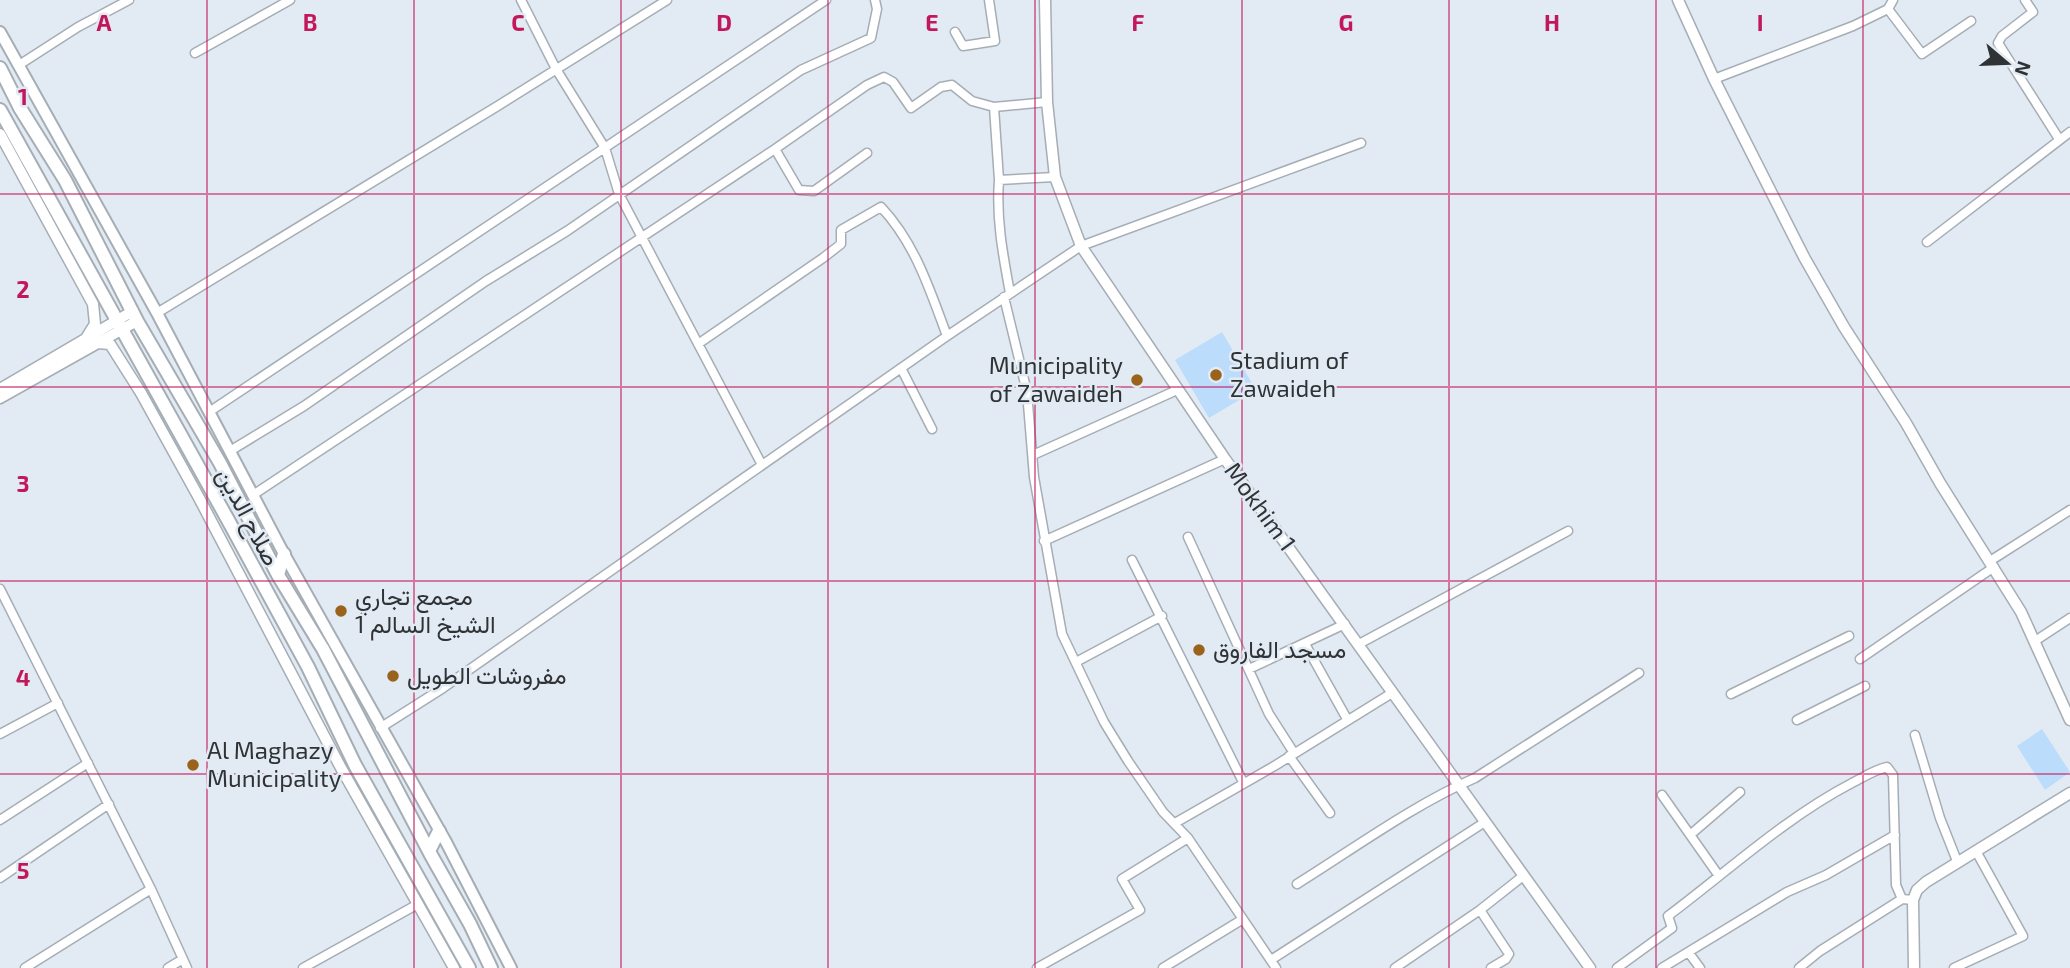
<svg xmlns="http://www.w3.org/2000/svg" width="2070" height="968" font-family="'Exo 2',Vazirmatn,sans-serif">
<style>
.green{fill:#bcdcfc}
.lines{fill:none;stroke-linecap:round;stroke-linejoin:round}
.minor-casing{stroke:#a5adb5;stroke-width:11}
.tertiary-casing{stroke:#a5adb5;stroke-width:13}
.secondary-casing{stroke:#a5adb5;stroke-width:14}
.trunk-casing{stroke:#a5adb5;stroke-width:16}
.minor{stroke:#fff;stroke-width:8}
.tertiary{stroke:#fff;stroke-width:10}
.secondary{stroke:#fff;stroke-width:10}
.trunk{stroke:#fff;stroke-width:12}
.grid{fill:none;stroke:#c2185b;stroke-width:2;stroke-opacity:0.55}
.poi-dot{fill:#99631c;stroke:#e2ebf3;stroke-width:2.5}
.labels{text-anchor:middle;stroke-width:5;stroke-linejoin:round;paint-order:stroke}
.poi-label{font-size:24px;fill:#303336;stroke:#e2ebf3;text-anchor:start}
.street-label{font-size:24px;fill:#303336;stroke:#e2ebf3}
.grid-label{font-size:23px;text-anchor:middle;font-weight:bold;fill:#c2185b;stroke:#e2ebf3;stroke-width:5;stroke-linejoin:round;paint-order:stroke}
</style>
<rect width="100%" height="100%" fill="#e2ebf3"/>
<path class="green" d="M1222 332 1256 390 1209 418 1175 360Z
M2042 729 2070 772 2045 790 2017 746Z"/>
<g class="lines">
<g class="minor-casing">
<path id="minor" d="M521 0 556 69 605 148 619 194 762 465
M2025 0 2033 12 2002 36 1998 43 2059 139
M1888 9 1922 54 1971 21
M955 32 963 46 995 41 989 0
M195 53 290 0
M19 65 78 27 129 0
M1714 79 1853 26 1888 9 1893 0
M994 107 999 180 1055 177
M775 149 799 190 814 191 867 153
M999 180C996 219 1003 255 1010 293
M1927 242 2070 132
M1004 297 1027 392 1034 477 1062 634 1104 722 1128 761 1163 812 1188 838 1276 968
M157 313 496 107 667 0
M698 344 823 258 841 244V230L881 207C915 243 930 290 947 336
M901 368 932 429
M209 412 826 0
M230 451 304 406 486 281 567 231 801 70 871 38 877 9 875 0
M1033 455 1177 390
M253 495 775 149 867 85 884 77 893 82 911 108 941 87 952 85 972 101 994 107 1047 102
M1188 537 1269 714 1294 753
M1044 541 1225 459
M1132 560 1243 782
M1990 561 2070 510
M0 589 151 889 187 968
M2035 641 2070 618
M1305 644 1347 719
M1359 644 1568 531
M1860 659 1994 567
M1076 662 1162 616
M1249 669 1345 624
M1731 694 1849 636
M1797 720 1865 686
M380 728 443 688 947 336 1081 246 1361 143
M0 734 58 703
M1915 735 1940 818 1957 861
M1289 756 1330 813
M1662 795 1719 876
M0 820 88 763
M1175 823 1276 765 1392 693
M1690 835 1740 792
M0 878 109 804
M1297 884C1353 849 1415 804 1475 778L1639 673
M1480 910 1509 954 1506 959 1491 968
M1689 953 1700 968
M1271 960 1485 822
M25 968 151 889
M168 968 183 959
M303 968 418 904
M1037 968 1140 910 1122 879 1188 838
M1163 968 1243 919
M1395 968 1480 910 1523 876
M1617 968 1672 928 1668 916C1728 871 1785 818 1852 783 1864 777 1874 770 1887 767L1893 775 1896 885 1902 899 1913 900
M1662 968 1787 892 1826 875 1895 835
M1799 968 1820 951 1902 899
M1954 968 2023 936 1976 851"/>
</g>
<g class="tertiary-casing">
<path id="tertiary" d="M1045 0 1047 102 1055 177 1081 246 1225 459 1590 968
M1678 0 1714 79 1804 257 1844 327 1906 423 1940 483 2021 612 2070 720
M0 134 93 304 95 324 85 340
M97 343 110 344 141 393 198 496 341 768 454 968
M0 389 133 311
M0 398 137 321
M1914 968 1913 900 1917 890 1926 882 2070 793"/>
</g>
<g class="secondary-casing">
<path id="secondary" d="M0 32 157 313 284 554 446 842 511 968"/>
</g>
<g class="trunk-casing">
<path id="trunk" d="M0 68 20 108 65 180 137 321 220 463 278 575 323 649 431 855 470 924 491 968
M0 110 228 520 308 667 355 765 469 968
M278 575 284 554
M429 851 439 831"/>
</g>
<use href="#minor" class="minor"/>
<use href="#tertiary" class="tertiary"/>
<use href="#secondary" class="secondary"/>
<use href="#trunk" class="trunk"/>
</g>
<path class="grid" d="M207 0V968M414 0V968M621 0V968M828 0V968M1035 0V968M1242 0V968M1449 0V968M1656 0V968M1863 0V968M0 194H2070M0 387H2070M0 581H2070M0 774H2070"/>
<g class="poi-dot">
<circle cx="1216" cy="375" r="7"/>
<circle cx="1137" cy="380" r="7"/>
<circle cx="341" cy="611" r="7"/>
<circle cx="1199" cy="650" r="7"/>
<circle cx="393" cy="676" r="7"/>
<circle cx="193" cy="765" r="7"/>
</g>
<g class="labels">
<g class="poi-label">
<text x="1230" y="369">Stadium of<tspan x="1230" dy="28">Zawaideh</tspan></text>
<text x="1123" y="374" text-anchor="end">Municipality<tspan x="1123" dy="28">of Zawaideh</tspan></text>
<text x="355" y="605">مجمع تجاري<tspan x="355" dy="28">الشيخ السالم 1</tspan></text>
<text x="1213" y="658">مسجد الفاروق</text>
<text x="407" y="684">مفروشات الطويل</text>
<text x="207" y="759">Al Maghazy<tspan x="207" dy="28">Municipality</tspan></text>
</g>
<g class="street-label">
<text transform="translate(1260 507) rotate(54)" y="8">Mokhim 1</text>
<text transform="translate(248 517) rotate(62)" y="8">صلاح الدين</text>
</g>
</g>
<g class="grid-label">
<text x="104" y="31">A</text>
<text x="310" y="31">B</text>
<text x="518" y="31">C</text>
<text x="724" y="31">D</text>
<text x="932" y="31">E</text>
<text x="1138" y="31">F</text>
<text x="1346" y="31">G</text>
<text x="1552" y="31">H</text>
<text x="1760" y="31">I</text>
<text x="23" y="105">1</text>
<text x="23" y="298">2</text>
<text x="23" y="492">3</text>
<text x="23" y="686">4</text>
<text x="23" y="879">5</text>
</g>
<g transform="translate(2007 63) rotate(109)" stroke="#e2ebf3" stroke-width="5" paint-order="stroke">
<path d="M0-5L12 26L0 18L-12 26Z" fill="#303336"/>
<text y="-10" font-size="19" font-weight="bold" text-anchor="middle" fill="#303336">N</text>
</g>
</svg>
